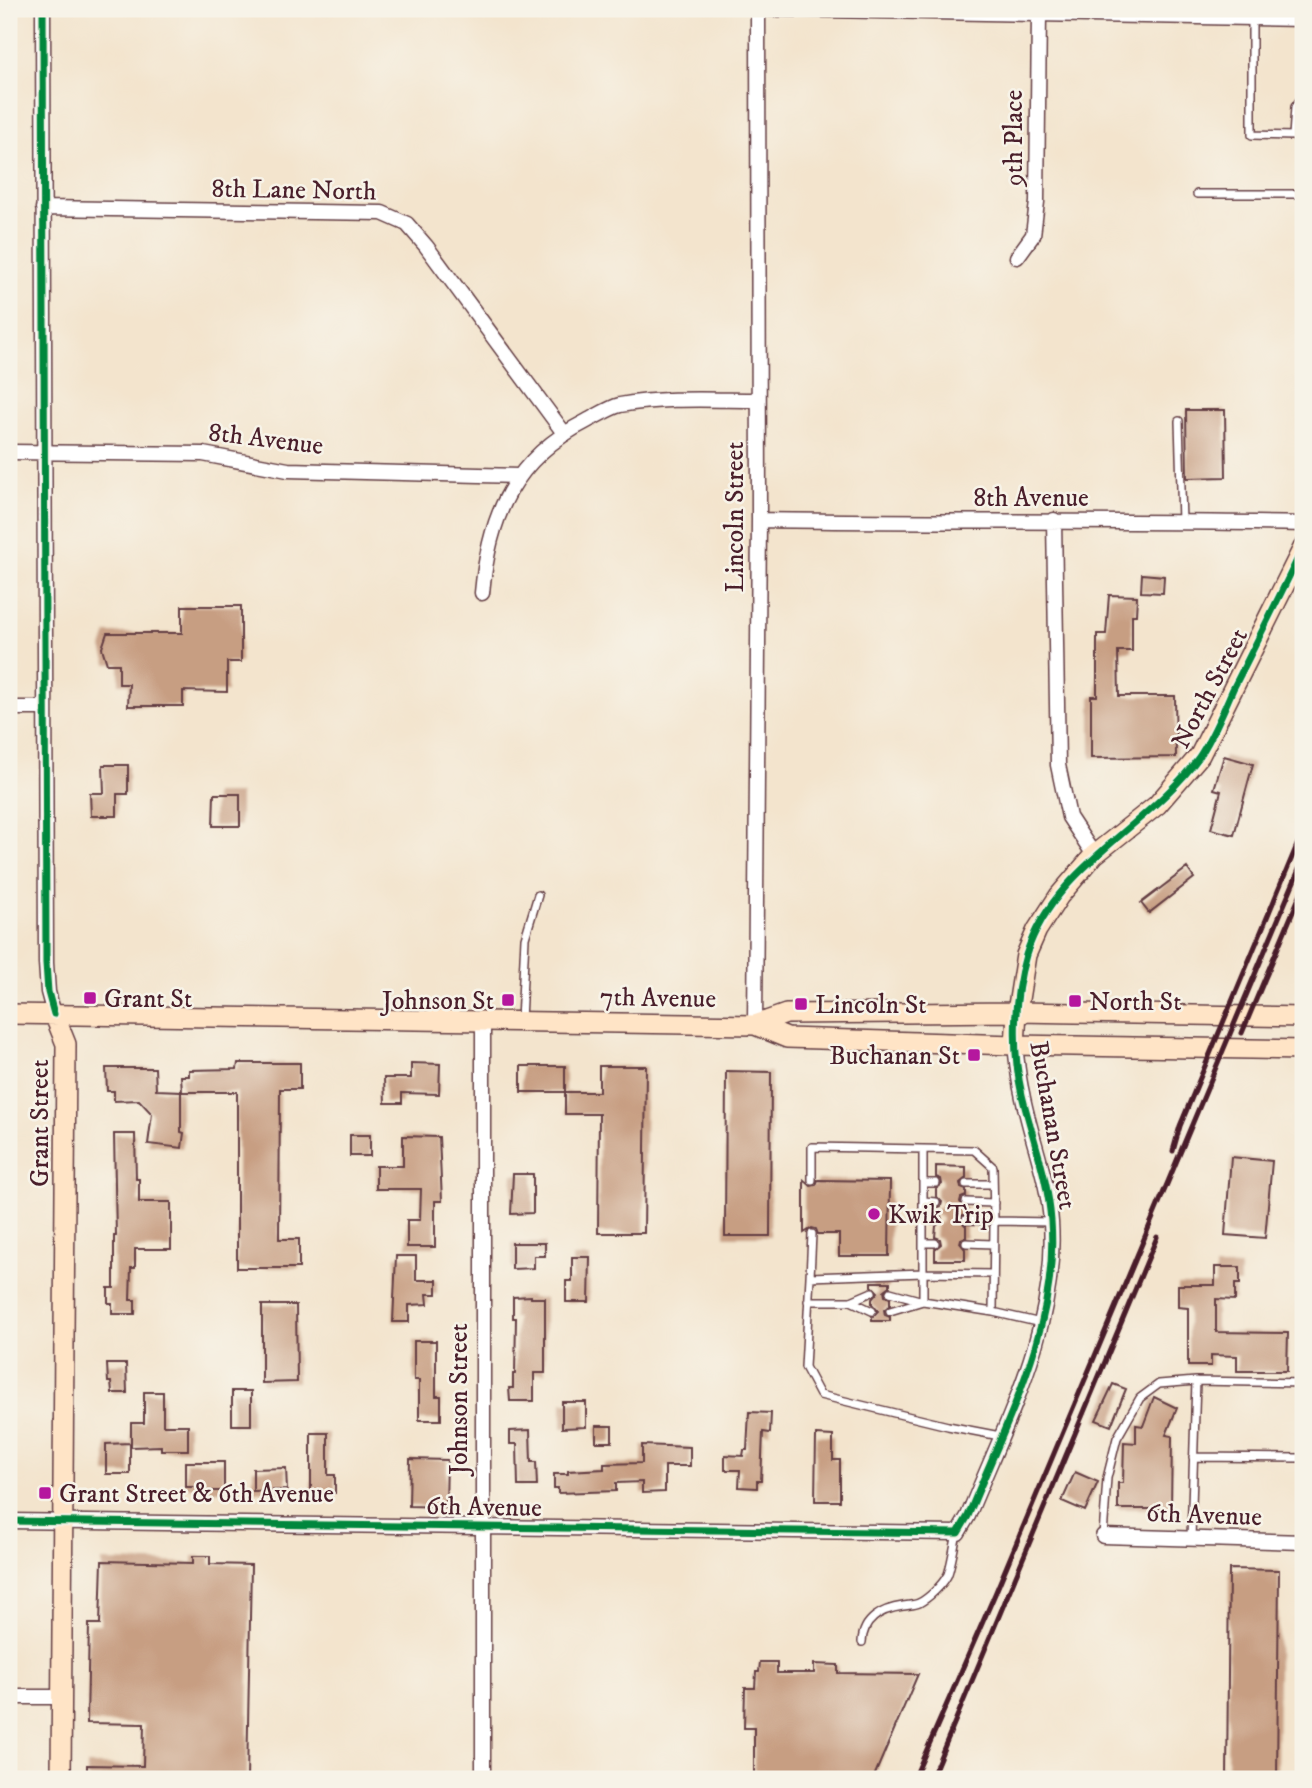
<svg xmlns="http://www.w3.org/2000/svg" width="1312" height="1788" font-family="'IM FELL DW Pica',serif">
<style>
.building{fill:#c79e82}
.lines{fill:none;stroke-linecap:round;stroke-linejoin:round}
.lane-casing{stroke:#633d43;stroke-width:10}
.street-casing{stroke:#633d43;stroke-width:17}
.secondary-casing{stroke:#633d43;stroke-width:22}
.lane{stroke:#fff;stroke-width:7}
.street{stroke:#fff;stroke-width:14}
.secondary{stroke:#ffe4c6;stroke-width:19}
.rail{stroke:#4a1f2b;stroke-width:5}
.cycleway-casing{stroke:#f7f3e8;stroke-width:11}
.cycleway{stroke:#00873e;stroke-width:7}
.poi-dot{fill:#b5179e;stroke:#f7f3e8;stroke-width:2.5}
.labels{text-anchor:middle;stroke-width:5;stroke-linejoin:round;paint-order:stroke}
.street-label{font-size:26px;fill:#4a1f2b;stroke:#f7f3e8}
.poi-label{font-size:26px;fill:#4a1f2b;stroke:#f7f3e8;text-anchor:start}
</style>
<rect width="100%" height="100%" fill="#f7f3e8"/>
<filter id="ink" filterUnits="userSpaceOnUse"><feTurbulence type="fractalNoise" baseFrequency=".0143" numOctaves="2"/><feDisplacementMap in="SourceGraphic" scale="14" xChannelSelector="R" yChannelSelector="G"/><feConvolveMatrix kernelMatrix="1 2 1 2 8 2 1 2 1" color-interpolation-filters="sRGB"/></filter>
<filter id="wash" filterUnits="userSpaceOnUse"><feTurbulence type="fractalNoise" baseFrequency=".00686" numOctaves="4" result="noise"/><feDisplacementMap in="SourceGraphic" scale="28" xChannelSelector="R" yChannelSelector="G"/><feGaussianBlur stdDeviation="1.57" result="paint"/><feColorMatrix in="noise" values="0 0 0 0 0 0 0 0 0 0 0 0 0 0 0 0 0 1.4 0 .05"/><feComposite in="paint" operator="in"/></filter>
<g filter="url(#wash)">
<rect width="100%" height="100%" fill="#f3e4cd"/>
<g id="blocks">
<path class="building" d="M1186 410H1225L1226 477 1187 478Z
M1142 574 1164 576 1163 593 1141 592Z
M1109 595 1137 596 1136 615H1132V651H1118L1119 696H1175L1176 757 1091 758V696H1097V634H1106Z
M182 606H241V662H227V692L183 691V706H128L129 684H119V664H107L102 648 107 633H182Z
M1224 756 1253 764 1234 835 1211 829 1221 791 1214 789Z
M103 765H128V794H117V816H91L90 793H104Z
M214 794H240V826H213Z
M1187 868 1194 878 1149 913 1141 903Z
M238 1063H300V1089H280L279 1239H299V1268H237V1092H182L181 1076H189V1070L237 1069Z
M411 1063 440 1064 439 1094 402 1093V1103H385L384 1078H411Z
M521 1066H565V1092H521Z
M599 1066H646L644 1233H598L599 1114H565V1092H599Z
M106 1068H155L156 1090 181 1091V1132L184 1133 182 1148 148 1144 152 1114 139 1100 114 1101V1091H107Z
M726 1071 771 1072 770 1236H725Z
M114 1134H135L136 1179H139V1202H171V1249H135V1268H131L130 1300H135V1314H112V1303H108V1288H114V1236H116Z
M350 1135H370V1156H350Z
M403 1136 439 1137 442 1201H435V1247H407V1220H420L421 1189H376V1166H403Z
M1231 1157 1272 1161 1265 1238 1225 1235Z
M936 1166 966 1167V1178L960 1183 961 1188 966 1190V1196L961 1198 960 1202 966 1208V1214L961 1216 960 1220 966 1226V1237L961 1239 960 1243 965 1249V1260H935V1249L941 1244 940 1239 935 1237 936 1226 942 1221 941 1216 936 1214V1208L941 1206 942 1202 936 1196V1189L942 1184 941 1179 936 1177Z
M513 1174H533V1213L511 1214Z
M804 1180 811 1186 816 1185 818 1180 890 1181 889 1256H839V1234H818L816 1229 812 1228 804 1233Z
M512 1243H545V1256H534V1268L512 1269Z
M396 1256H416V1280H437V1294H427L428 1304 409 1305V1322H393Z
M572 1257H590L589 1302H566V1281H572Z
M1215 1267H1240V1284H1235V1300L1216 1299V1332L1288 1333 1287 1371H1237V1356L1211 1355V1366H1188V1308L1178 1307V1285H1215Z
M872 1282H890V1286L884 1291 885 1296 890 1298V1305L884 1310 885 1315 890 1317V1321H872V1317L878 1311 872 1304V1299L878 1292 872 1286Z
M531 1296V1298H545V1373H534V1401H510L509 1388H513V1374H515L516 1318H513V1297Z
M262 1305H296L297 1382 262 1383Z
M414 1341H436V1396H441V1420H419V1380H414Z
M107 1364H126L127 1393H112L111 1382H108Z
M1113 1384 1126 1389 1111 1426 1096 1420Z
M232 1391H251V1425H232Z
M144 1392H163V1425H188V1450H161V1446L131 1447V1423H144Z
M1154 1397 1177 1408 1166 1435 1172 1436 1171 1509H1118V1483H1123L1124 1442 1136 1443V1425L1143 1426Z
M562 1402H586V1427L562 1428Z
M749 1412 771 1413 770 1433 763 1432 761 1481H757V1488L739 1487 740 1470H725V1455L743 1456 744 1450H747Z
M596 1426H612V1442H596Z
M530 1430 531 1462H536L537 1486H518L517 1444H510V1431Z
M311 1433H328V1475H335V1493H311Z
M816 1435 833 1436V1460H840V1501H815Z
M130 1443V1474H106V1444Z
M642 1445 690 1447V1466H665V1492L642 1493V1482L616 1483V1491L558 1493V1488H554V1474H568V1471L604 1469V1464L642 1463Z
M410 1459 447 1460 446 1507 409 1506Z
M186 1462H224V1491H203L202 1487H186Z
M286 1468 287 1490 253 1491V1469Z
M1075 1472 1098 1482 1085 1511 1062 1501Z
M193 1556H210V1564L251 1565 247 1779H87V1765L143 1766 144 1724 87 1723 89 1624H100L102 1561 193 1563Z
M1229 1569 1279 1570 1277 1779H1227Z
M760 1662H777V1673H814V1664L838 1665V1673L918 1674 873 1779H754V1728H744L745 1688H755L756 1672H759Z"/>
</g>
</g>
<g filter="url(#ink)">
<use href="#blocks" fill-opacity="0" stroke="#633d43" stroke-width="2"/>
<g class="lines">
<g class="lane-casing">
<path id="lane" d="M1252 18V135L1293 136 1295 107 1303 96V53
M1197 194H1303
M1179 421 1182 522
M521 1020 525 938 538 895
M812 1180V1147L923 1149
M923 1183H936
M966 1184H993
M924 1201 936 1202
M966 1202 994 1203
M924 1220H936
M924 1243H935
M966 1243 993 1244
M992 1274 924 1273 810 1277 805 1367 820 1395 948 1426 1000 1436
M810 1277 812 1234
M890 1292 923 1301 993 1312
M808 1301H851L872 1292
M851 1301 872 1311
M923 1301V1149L974 1150 993 1167 994 1221 966 1220
M890 1311 923 1301
M1041 1323 993 1312 994 1221 1051 1222
M1193 1457 1303 1458
M1103 1536 1107 1478 1117 1438 1140 1398 1159 1384 1196 1381
M1191 1538 1196 1381 1303 1383
M862 1642C863 1619 882 1609 903 1606 908 1605 915 1605 919 1603 929 1598 942 1585 947 1576 950 1572 955 1542 957 1533"/>
</g>
<g class="street-casing">
<path id="street" d="M43 9 46 963 48 992 54 1014
M770 9 1303 19
M43 208 382 213 407 224 426 246 564 433
M1017 257 1033 235 1037 202 1039 13
M9 452 203 454 288 470 518 476
M759 520C940 523 1122 520 1303 524
M1054 520 1058 765 1069 817 1094 855
M482 593C489 515 514 458 587 421 597 416 609 408 620 405 666 397 712 400 758 400
M9 708H45
M755 1025 759 520 758 9
M9 1521 958 1533 968 1516C1006 1422 1058 1326 1051 1222 1048 1177 1030 1136 1022 1093 1018 1077 1017 1061 1015 1045
M1103 1536 1303 1542
M9 1697H62
M483 1779V1020"/>
</g>
<g class="secondary-casing">
<path id="secondary" d="M9 1014 755 1025 787 1038 1015 1045 1303 1050
M54 1014 66 1044 61 1779
M755 1025 786 1014 1017 1012 1303 1017
M1015 1045 1017 1012 1026 955 1037 930 1059 896 1094 855 1157 805 1200 755 1303 548"/>
</g>
<use href="#lane" class="lane"/>
<use href="#street" class="street"/>
<use href="#secondary" class="secondary"/>
<path class="rail" d="M1242 1033 1303 888
M1173 1151 1180 1126 1303 831
M914 1779 995 1594 1303 860
M931 1779 1157 1237"/>
<g class="cycleway-casing">
<path id="cycleway" d="M43 9 46 963 48 992 54 1014
M9 1521 958 1533 968 1516C1006 1422 1059 1326 1051 1221 1048 1177 1032 1137 1022 1095 1012 1051 1013 998 1026 955 1054 866 1148 828 1199 757 1213 737 1223 711 1233 689 1257 642 1280 595 1303 548"/>
</g>
<use href="#cycleway" class="cycleway"/>
</g>
</g>
<g class="poi-dot">
<rect x="83" y="991" width="14" height="14" rx="3.5"/>
<rect x="501" y="993" width="14" height="14" rx="3.5"/>
<rect x="1068" y="994" width="14" height="14" rx="3.5"/>
<rect x="794" y="997" width="14" height="14" rx="3.5"/>
<rect x="967" y="1048" width="14" height="14" rx="3.5"/>
<circle cx="874" cy="1214" r="7"/>
<rect x="38" y="1486" width="14" height="14" rx="3.5"/>
</g>
<g class="labels">
<g class="street-label">
<text transform="translate(1013 138) rotate(-90)" y="9">9th Place</text>
<text transform="translate(294 189) rotate(1)" y="9">8th Lane North</text>
<text transform="translate(266 438) rotate(7)" y="9">8th Avenue</text>
<text x="1031" y="506">8th Avenue</text>
<text transform="translate(734 517) rotate(-90)" y="9">Lincoln Street</text>
<text transform="translate(1209 688) rotate(-62)" y="9">North Street</text>
<text transform="translate(658 997) rotate(1)" y="9">7th Avenue</text>
<text transform="translate(39 1123) rotate(-90)" y="9">Grant Street</text>
<text transform="translate(1054 1125) rotate(80)" y="9">Buchanan Street</text>
<text transform="translate(458 1399) rotate(-90)" y="9">Johnson Street</text>
<text transform="translate(484 1506) rotate(1)" y="9">6th Avenue</text>
<text transform="translate(1204 1514) rotate(2)" y="9">6th Avenue</text>
</g>
<g class="poi-label">
<text x="104" y="1007">Grant St</text>
<text x="494" y="1009" text-anchor="end">Johnson St</text>
<text x="1089" y="1010">North St</text>
<text x="815" y="1013">Lincoln St</text>
<text x="960" y="1064" text-anchor="end">Buchanan St</text>
<text x="888" y="1223">Kwik Trip</text>
<text x="59" y="1502">Grant Street &amp; 6th Avenue</text>
</g>
</g>
<rect width="1312" height="1788" fill="none" stroke="#f7f3e8" stroke-width="35"/>
</svg>
